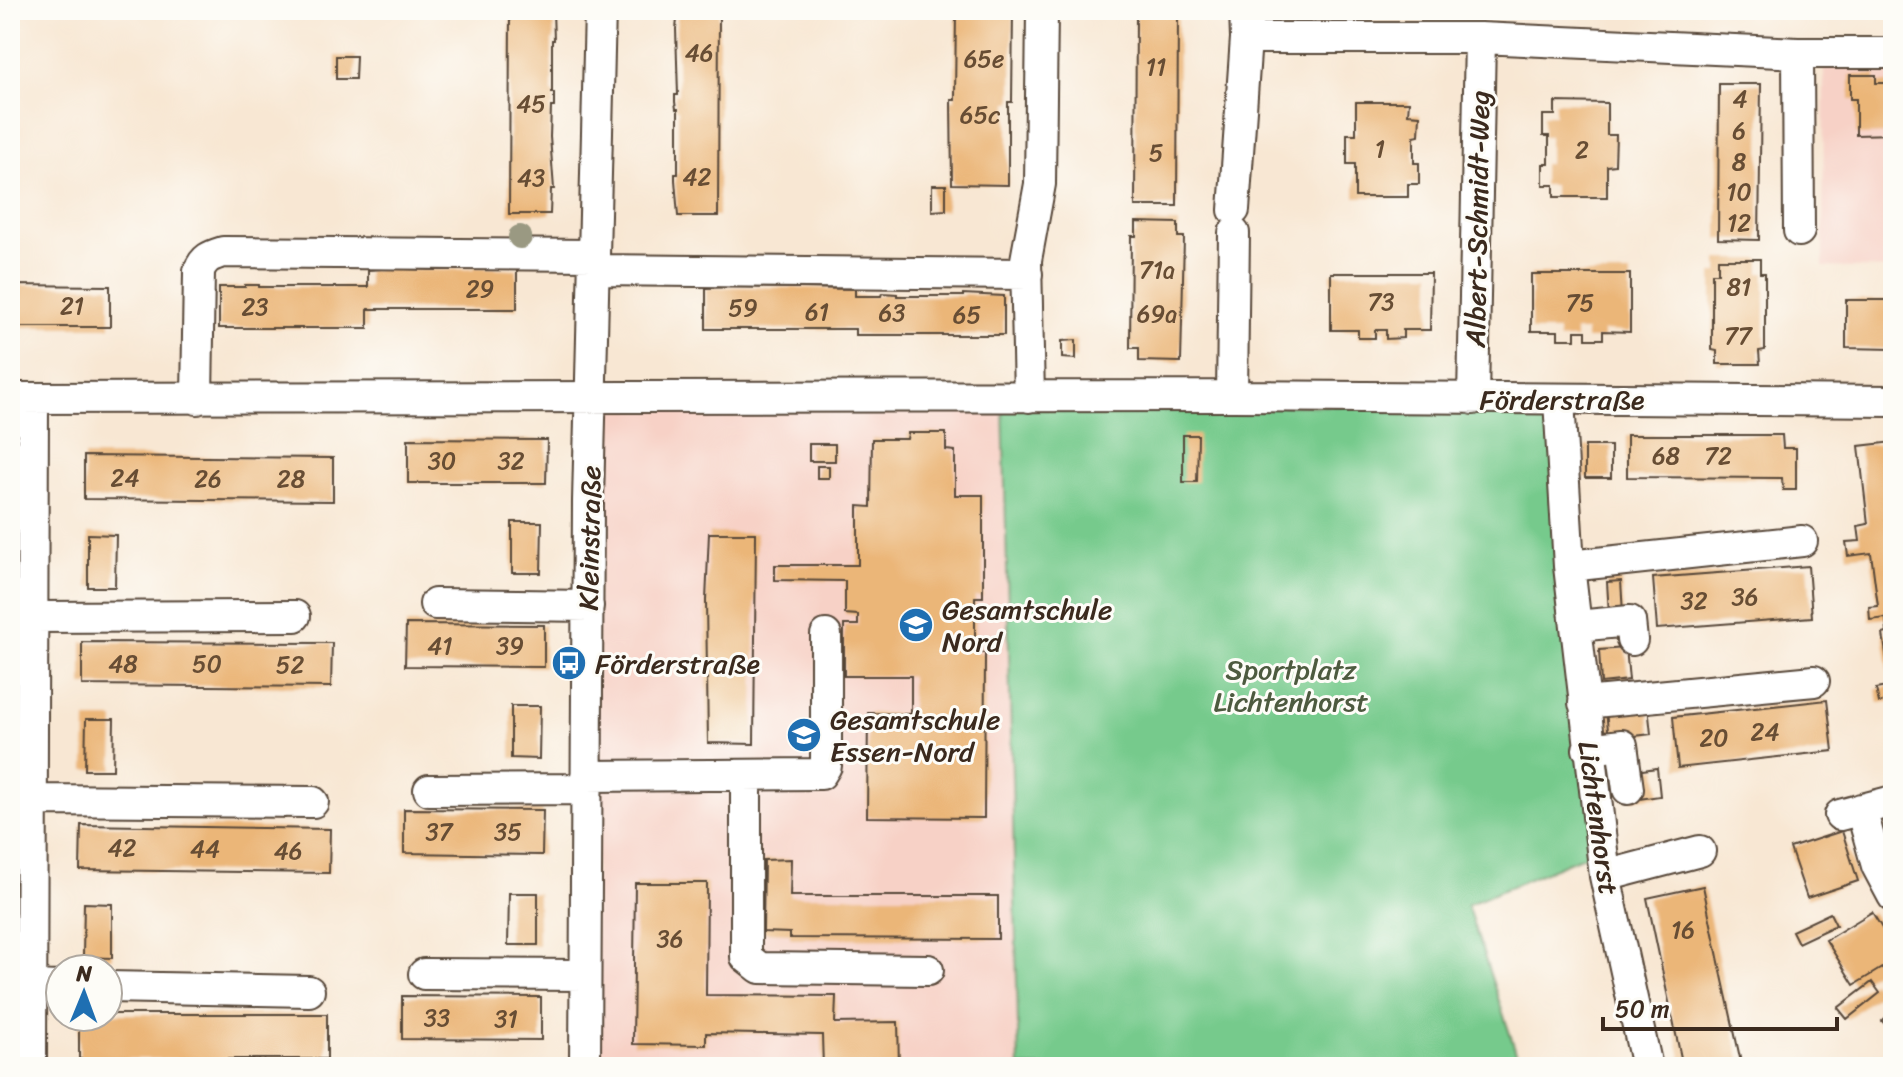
<svg xmlns="http://www.w3.org/2000/svg" width="1903" height="1077" font-family="Sriracha,sans-serif">
<style>
.built{fill:#f7d1c6}
.green{fill:#76ca8c;stroke:#587a55;stroke-width:2}
.building{fill:#ebb678}
.lines{fill:none;stroke-linecap:round;stroke-linejoin:round}
.minor-casing{stroke:#574639;stroke-width:34}
.minor{stroke:#fff;stroke-width:30}
.tree{fill:#9a9982}
.labels{text-anchor:middle;stroke-width:6;stroke-linejoin:round;paint-order:stroke}
.number-label{font-size:24px;fill:#674d34}
.street-label{font-size:28px;fill:#3b2a1e;stroke:#fdfcf7}
.poi-label{font-size:28px;fill:#3b2a1e;stroke:#fdfcf7;text-anchor:start}
.park-label{font-size:28px;fill:#4d5a3f;stroke:#fdfcf7}
</style>
<rect width="100%" height="100%" fill="#fdfcf7"/>
<filter id="ink" filterUnits="userSpaceOnUse"><feTurbulence type="fractalNoise" baseFrequency=".0125" numOctaves="2"/><feDisplacementMap in="SourceGraphic" scale="16" xChannelSelector="R" yChannelSelector="G"/><feConvolveMatrix kernelMatrix="1 2 1 2 8 2 1 2 1" color-interpolation-filters="sRGB"/></filter>
<filter id="wash" filterUnits="userSpaceOnUse"><feTurbulence type="fractalNoise" baseFrequency=".006" numOctaves="4" result="noise"/><feDisplacementMap in="SourceGraphic" scale="32" xChannelSelector="R" yChannelSelector="G"/><feGaussianBlur stdDeviation="1.8" result="paint"/><feColorMatrix in="noise" values="0 0 0 0 0 0 0 0 0 0 0 0 0 0 0 0 0 1.4 0 .05"/><feComposite in="paint" operator="in"/></filter>
<g filter="url(#wash)">
<rect width="100%" height="100%" fill="#f8e7d3"/>
<path class="built" d="M1824 62 1893 63V269L1823 267Z
M599 401 1003 404 1019 1067H594Z"/>
<path class="green" d="M1003 404 1552 407 1595 851 1467 905 1521 1067H1019Z"/>
<g id="blocks">
<path class="building" d="M510 10H553L554 40H552V93H554V107H551L550 137 554 189H551L550 214H509Z
M678 10H719L718 216H678L675 180V174H678V109H676L675 102V95H678L676 29Z
M956 10H1013L1012 102H1008V185L952 184 951 100H955Z
M1136 10H1178L1177 206H1135Z
M1308 10H1329V15H1308Z
M1356 10H1378L1377 15H1356Z
M1497 10H1518V13H1497Z
M336 56H356L355 79H336Z
M1850 75H1876V83H1893V134L1856 135V99H1850Z
M1719 84H1761L1759 240 1718 239Z
M1356 102H1409L1408 114 1420 115 1419 135 1414 136V163H1419V184H1408V197H1355V164H1347V134H1356Z
M1555 102 1607 103V135H1616L1615 165 1607 166V197H1554V185H1543V164H1549V136H1543V115H1555Z
M932 185H946V210L932 211Z
M1136 222 1178 223V237H1184L1181 362 1139 361V348H1130L1131 236H1136Z
M1718 259H1760V273H1765V350L1759 351 1760 364H1717V351L1712 350V273H1718Z
M407 267V269L442 270 475 269 474 267 517 269V309H368V328H219V287H245V285H259V287H368V270Z
M1331 273H1431L1430 330H1403V338L1386 339V330H1375V338H1358V330H1331Z
M1531 274H1630V332L1603 331V339H1586V331H1575V339H1558V331H1531Z
M10 285 110 286V327H10Z
M733 287 855 289V296H881L882 293 897 294V296H963V294L1004 296V335H855V329H706V288Z
M1846 300H1893V349L1846 348Z
M1076 340V359L1062 358V341Z
M908 433H946V450L955 451V495H983V597H975V652L985 653 984 818 867 817 868 713 911 714V676H844V625H858V615L845 614V581L775 580V565H858V506L871 507 872 439H907Z
M1183 435H1198L1197 482H1183Z
M1627 435H1782L1783 448H1796V490H1783L1782 478 1627 477Z
M408 439 547 440 546 483H408Z
M1893 442V521H1886L1890 550H1893V701L1879 703 1876 689 1891 686 1883 634 1887 633 1886 618 1870 620 1869 607 1878 606 1871 553 1848 556 1846 542 1860 541 1858 526 1868 524 1859 446Z
M809 444H835V461H809Z
M1585 446H1611V478H1585Z
M84 456 333 458V501L84 499Z
M817 466H829V478H817Z
M512 522H542L541 573H512Z
M709 533H756L754 744 708 743 706 600Z
M88 534 116 535 115 587H88Z
M1808 566 1812 617 1657 629 1653 578Z
M1621 581 1623 613 1609 614 1607 582Z
M406 624 544 625V667L405 666Z
M82 642 332 643 331 687 82 685Z
M1626 648 1629 680 1601 683 1599 650Z
M1827 700 1833 751 1678 768 1673 717Z
M511 706H540L539 759 511 758Z
M1648 706 1651 734 1609 739 1606 711Z
M86 719H114L113 770H85Z
M1657 768 1660 796 1632 800 1628 772Z
M404 809 543 810 542 855 404 853Z
M81 825 330 829 329 873 80 870Z
M1842 831 1858 881 1807 898 1790 848Z
M791 859 790 896H998V939L790 938V933L763 932 764 860Z
M635 883H707L706 995 836 996 835 1023 898 1022 899 1067H823L822 1035 706 1033V1045L633 1044Z
M1703 886 1719 962 1742 1067H1683L1663 974 1647 898Z
M509 893H538V945H508Z
M84 903 112 904V958L83 957Z
M1872 912 1893 946V961L1854 985 1826 940Z
M1830 913 1836 925 1798 943 1792 931Z
M1872 982 1880 993 1847 1019 1838 1008Z
M402 996 541 997V1040L402 1039Z
M1893 1010V1033L1882 1021Z
M108 1014H327V1059H79V1017H108Z"/>
</g>
</g>
<g filter="url(#ink)">
<use href="#blocks" fill-opacity="0" stroke="#574639" stroke-width="2"/>
<g class="lines">
<g class="minor-casing">
<path id="minor" d="M1246 38H1480L1473 399
M1480 38 1798 53 1799 231
M1798 53H1893
M1234 210 1246 38 1245 10
M594 270 1027 274
M1232 396 1234 233
M1029 397 1026 260 1040 184 1042 10
M10 398 1232 396 1893 401
M197 399 199 271C204 258 210 256 223 252L594 255
M1559 400 1569 566 1605 876 1647 1067
M1569 566 1802 541
M435 604 588 606
M32 617 295 616
M1576 626 1630 621 1632 640
M1584 703 1814 681
M1588 749 1622 745 1628 789
M586 776 821 774 826 766V635
M746 776V957L760 968 928 970
M429 790 586 789
M32 800 313 802
M1861 809 1877 866 1893 896
M1840 815 1893 801
M1605 876 1700 851
M424 974 585 975
M32 986 60 987
M108 987 309 991
M31 1067 33 399
M585 1067 588 501 600 10"/>
</g>
<use href="#minor" class="minor"/>
</g>
<circle class="tree" cx="520" cy="237" r="12"/>
</g>
<defs>
<g id="school-disc" transform="scale(1.8)"><circle r="9.5" fill="#1f6fb2" stroke="#fdfcf7"/><path d="M0-5L7-2L0 1L-7-2ZM-4 1L0 2.5L4 1V4Q0 6-4 4Z" fill="#fff"/></g>
<g id="bus-disc" transform="scale(1.8)"><circle r="9.5" fill="#1f6fb2" stroke="#fdfcf7"/><path d="M-5-6H5V4H4V6H2V4H-2V6H-4V4H-5ZM-3.5-4V0h7V-4ZM-3.5 1.2v1.5H-2V1.2ZM2 1.2v1.5H3.5V1.2Z" fill="#fff"/></g>
</defs>
<g fill-rule="evenodd">
<use href="#school-disc" x="916" y="625"/>
<use href="#bus-disc" x="569" y="663"/>
<use href="#school-disc" x="804" y="735"/>
</g>
<g class="labels">
<g class="number-label">
<text x="699" y="61">46</text>
<text x="984" y="67">65e</text>
<text x="1156" y="75">11</text>
<text x="1740" y="107">4</text>
<text x="531" y="112">45</text>
<text x="980" y="123">65c</text>
<text x="1739" y="139">6</text>
<text x="1380" y="157">1</text>
<text x="1582" y="158">2</text>
<text x="1156" y="161">5</text>
<text x="1739" y="170">8</text>
<text x="697" y="185">42</text>
<text x="531" y="186">43</text>
<text x="1739" y="200">10</text>
<text x="1739" y="231">12</text>
<text x="1157" y="278">71a</text>
<text x="1739" y="295">81</text>
<text x="480" y="297">29</text>
<text x="1381" y="310">73</text>
<text x="1580" y="311">75</text>
<text x="72" y="314">21</text>
<text x="255" y="315">23</text>
<text x="743" y="316">59</text>
<text x="817" y="320">61</text>
<text x="892" y="321">63</text>
<text x="1157" y="322">69a</text>
<text x="967" y="323">65</text>
<text x="1738" y="344">77</text>
<text x="1666" y="464">68</text>
<text x="1718" y="464">72</text>
<text x="442" y="469">30</text>
<text x="511" y="469">32</text>
<text x="125" y="486">24</text>
<text x="208" y="487">26</text>
<text x="291" y="487">28</text>
<text x="1745" y="605">36</text>
<text x="1694" y="609">32</text>
<text x="440" y="654">41</text>
<text x="510" y="654">39</text>
<text x="123" y="672">48</text>
<text x="207" y="672">50</text>
<text x="290" y="673">52</text>
<text x="1765" y="740">24</text>
<text x="1714" y="746">20</text>
<text x="439" y="840">37</text>
<text x="508" y="840">35</text>
<text x="122" y="856">42</text>
<text x="205" y="857">44</text>
<text x="288" y="859">46</text>
<text x="1683" y="938">16</text>
<text x="670" y="947">36</text>
<text x="437" y="1026">33</text>
<text x="506" y="1027">31</text>
</g>
<g class="street-label">
<text transform="translate(1477 219) rotate(-89)" y="10">Albert-Schmidt-Weg</text>
<text x="1562" y="409">Förderstraße</text>
<text transform="translate(589 538) rotate(-89)" y="10">Kleinstraße</text>
<text transform="translate(1599 818) rotate(82)" y="10">Lichtenhorst</text>
</g>
<g class="poi-label">
<text x="942" y="619">Gesamtschule<tspan x="942" dy="32">Nord</tspan></text>
<text x="595" y="673">Förderstraße</text>
<text x="830" y="729">Gesamtschule<tspan x="830" dy="32">Essen-Nord</tspan></text>
</g>
<g class="park-label">
<text x="1291" y="679">Sportplatz<tspan x="1291" dy="32">Lichtenhorst</tspan></text>
</g>
</g>
<rect width="1903" height="1077" fill="none" stroke="#fdfcf7" stroke-width="40"/>
<g transform="translate(84 993) rotate(1)"><circle r="38" fill="#fdfcf7" stroke="#afa8a0" stroke-width="2"/>
<path d="M0-6L14 30L0 20L-14 30Z" fill="#1f6fb2"/>
<text y="-12" font-size="22" font-weight="bold" text-anchor="middle" fill="#3b2a1e">N</text>
</g>
<path d="M1603 1017v12h234v-12" fill="none" stroke="#3b2a1e" stroke-width="4"/>
<text x="1615" y="1017" font-size="24" fill="#3b2a1e" stroke="#fdfcf7" stroke-width="6" paint-order="stroke">50 m</text>
</svg>
